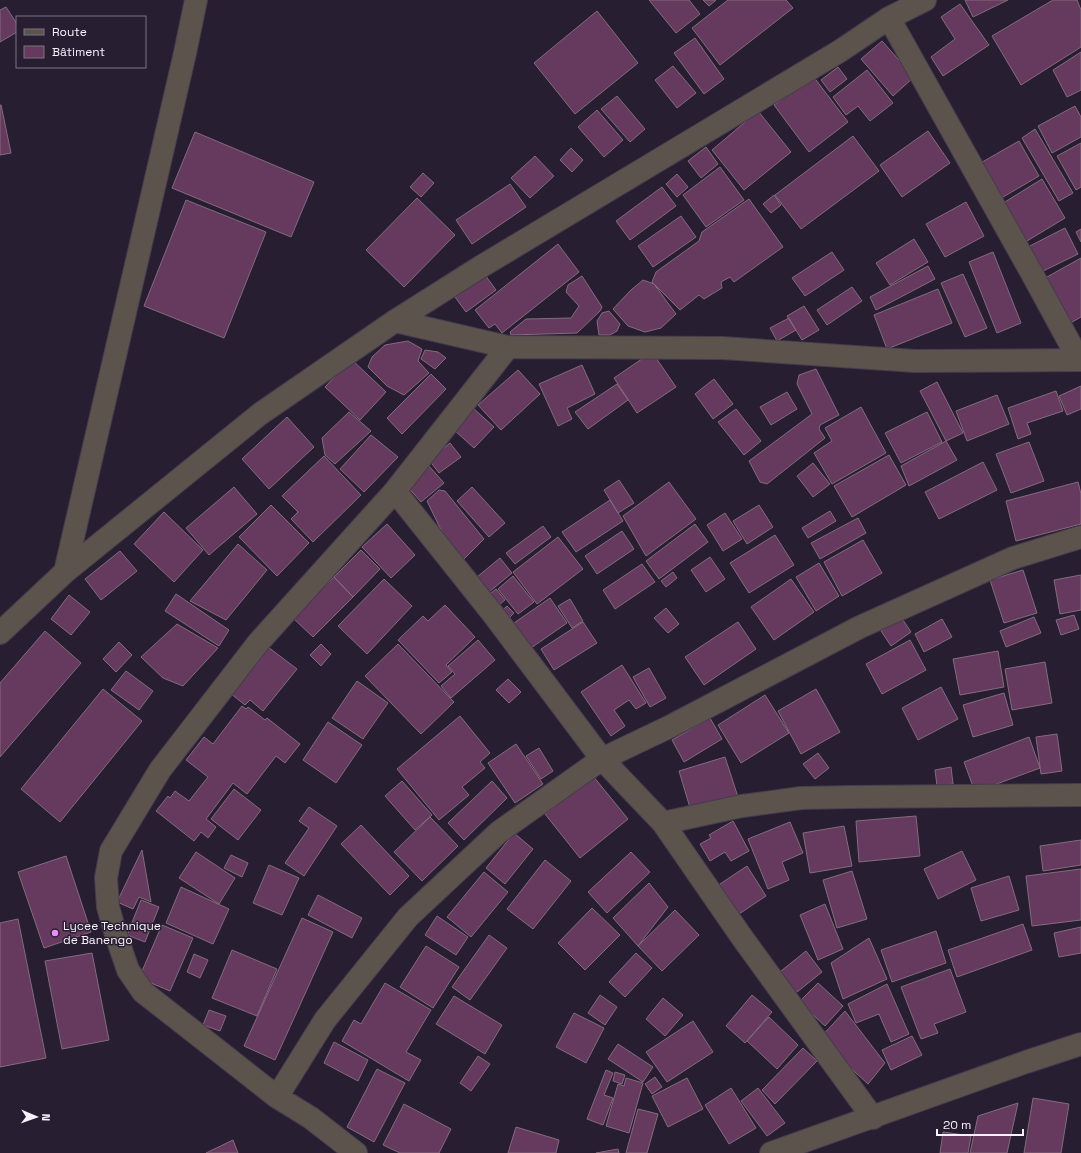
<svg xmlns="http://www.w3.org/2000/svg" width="1081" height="1153" font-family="'Space Grotesk',sans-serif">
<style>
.building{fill:#66395e;stroke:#826c7d}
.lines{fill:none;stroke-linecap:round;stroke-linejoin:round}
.minor-casing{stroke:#453c4e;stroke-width:24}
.minor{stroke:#5c534c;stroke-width:22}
.poi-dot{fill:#e98dfe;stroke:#281e31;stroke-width:1.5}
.labels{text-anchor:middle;stroke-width:3;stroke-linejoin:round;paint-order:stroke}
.poi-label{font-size:12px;fill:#f7f2fd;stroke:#281e31;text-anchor:start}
</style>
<rect width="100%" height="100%" fill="#281e31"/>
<path class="building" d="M649 0H689L700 14 676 33Z
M703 0H716L709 6Z
M728 0H786L793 8 720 65 692 28Z
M965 0H1008L973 17Z
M1053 0H1077L1081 10V47L1021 85 992 36Z
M960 4 989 45 943 76 931 57 955 39 941 17Z
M6 7 17 24V32L0 42V10Z
M597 11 638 63 575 114 534 63Z
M695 38 724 79 704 94 674 53Z
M882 41 914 77 893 96 861 59Z
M1081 52V90L1067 97 1053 70Z
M673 66 696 93 677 108 655 80Z
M838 67 847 79 830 92 821 80Z
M867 70 893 103 870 121 858 106 846 115 833 97Z
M813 76 848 122 809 152 774 105Z
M617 96 645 129 630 142 601 109Z
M0 105H1L11 153 0 155Z
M1075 106 1081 117V137L1052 153 1038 126Z
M597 110 623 140 604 157 578 127Z
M758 111 791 152 744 190 712 150Z
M1035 129 1073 193 1059 201 1022 138Z
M928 131 950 163 902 197 880 165Z
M195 132 314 182 291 237 172 188Z
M853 136 879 171 801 229 775 195Z
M1019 141 1039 176 998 200 977 165Z
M1081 143V187L1076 190 1057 156Z
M706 147 718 164 701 178 688 161Z
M571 148 583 160 572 172 560 160Z
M535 156 554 176 530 198 511 178Z
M720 167 744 200 706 227 683 195Z
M423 173 434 183 421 197 410 187Z
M677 174 688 187 677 197 666 184Z
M1042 179 1065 218 1022 244 1000 205Z
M510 184 526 207 472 244 456 220Z
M662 187 676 206 630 240 616 221Z
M774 195 781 205 771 213 763 204Z
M417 198 455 235 404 287 366 250Z
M749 199 783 247 734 282 730 277 721 282 722 288 704 299 699 295 680 310 652 282 656 272 699 241 702 232Z
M186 200 266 232 224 338 144 306Z
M966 202 984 236 945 257 926 224Z
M681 216 696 237 653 267 638 246Z
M1065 228 1078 254 1035 275 1022 250Z
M1081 229V242L1076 232Z
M914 239 928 262 890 285 876 263Z
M558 244 579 272 502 333 495 324 489 328 475 310Z
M832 252 844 270 805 296 792 278Z
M993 252 1021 323 997 333 969 262Z
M1081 258V317L1063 327 1038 282Z
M928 266 935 279 876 310 870 297Z
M963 274 987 328 965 337 941 283Z
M485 275 496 290 466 312 455 297Z
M582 276 602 307 600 311 577 333 511 335 510 332 526 319 571 318 579 306 566 292 568 285Z
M643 280 654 284 676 314 661 328 645 332 628 326 613 309 631 290Z
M852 287 862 301 827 325 817 310Z
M938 289 952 323 887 349 874 315Z
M804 306 819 330 802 340 787 316Z
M609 311 620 324 617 331 610 335H599L597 321 602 313Z
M789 318 796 330 777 341 770 328Z
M408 341 422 349 418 361 429 373 404 395 387 386 368 367 372 357 385 345Z
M425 350 438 352 446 358 435 369 421 359Z
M652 352 676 387 637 413 614 378Z
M351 359 386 392 360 420 325 387Z
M582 365 595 394 567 408 572 419 558 426 539 384Z
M816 369 839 415 820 425 819 429 825 438 767 484 760 482 749 461 812 414 797 384 799 375Z
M518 370 540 394 501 430 478 405Z
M431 374 446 389 402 434 387 418Z
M714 379 733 404 713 419 695 394Z
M937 382 963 433 946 441 920 391Z
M617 384 628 400 588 429 575 412Z
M1081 386V409L1067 415 1059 396Z
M1056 391 1063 411 1027 423 1031 434 1018 439 1008 408Z
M787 392 797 409 771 425 760 407Z
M997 395 1009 424 967 441 956 411Z
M861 407 886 453 832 484 814 453 832 441 825 428Z
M473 408 494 427 474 448 453 429Z
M736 409 761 441 744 455 718 422Z
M349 412 371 431 335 464 325 455 322 438Z
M927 412 942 442 901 463 885 433Z
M287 417 314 447 269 489 242 459Z
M371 435 398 457 364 492 340 469Z
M946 441 957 460 909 486 901 466Z
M1029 442 1044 481 1011 493 996 454Z
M450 443 461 457 439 473 429 460Z
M889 455 906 485 852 517 834 486Z
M324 456 361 495 313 542 291 519 298 512 282 496Z
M983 462 997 490 939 519 925 492Z
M813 463 830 484 813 497 797 476Z
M429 466 444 483 421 502 406 485Z
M619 480 634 503 618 513 604 490Z
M669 482 696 519 646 556 623 516Z
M1078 482 1081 494V524L1016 541 1006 501Z
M234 487 257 514 209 555 186 528Z
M472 487 505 523 489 537 457 501Z
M439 490 445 491 484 539 460 563 440 543 442 532 427 501Z
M610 500 623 521 576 552 562 532Z
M271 505 309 543 277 576 239 537Z
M759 505 773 527 747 544 733 521Z
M830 511 836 521 808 538 802 528Z
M164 512 203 550 174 582 134 544Z
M725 513 742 539 723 551 707 525Z
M858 518 866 533 820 559 811 543Z
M387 524 415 555 391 578 362 547Z
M695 524 708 542 659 579 646 561Z
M543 526 551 537 515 564 506 553Z
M622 531 634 549 597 574 585 556Z
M775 535 794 565 749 593 730 563Z
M558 537 583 569 537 604 513 572Z
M863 540 882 573 842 596 824 562Z
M238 544 267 570 226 620 190 601Z
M361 550 380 569 353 597 334 577Z
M120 551 137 571 101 600 85 579Z
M710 557 725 579 706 592 691 570Z
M500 558 512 573 483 597 471 582Z
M819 563 839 596 816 611 796 577Z
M642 564 655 582 615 609 603 590Z
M1023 570 1037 613 1004 623 990 580Z
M673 572 677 578 666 587 661 581Z
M1081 575V610L1060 614 1054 580Z
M513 576 534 602 518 614 498 589Z
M334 577 353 597 313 637 293 618Z
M384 579 412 606 367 654 338 626Z
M791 579 814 612 774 640 751 607Z
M496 589 505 600 495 608 486 597Z
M176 594 229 630 219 646 165 611Z
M69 595 90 612 71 635 51 619Z
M550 598 567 623 531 648 514 623Z
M570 599 583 621 572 628 558 606Z
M445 605 475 637 446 665 452 672 439 683 398 640 423 616 428 621Z
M507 606 514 613 506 621 499 613Z
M666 608 679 624 668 633 654 618Z
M1074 615 1079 629 1061 635 1056 620Z
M901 617 911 632 891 646 881 631Z
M1034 617 1041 633 1006 647 1000 631Z
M942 619 952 637 924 652 915 634Z
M583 622 597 643 554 670 541 649Z
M738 622 756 649 704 685 685 657Z
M177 624 218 648 183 686 163 678 141 657Z
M45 631 81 663 0 757V683Z
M478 640 495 660 451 698 441 686 455 674 448 666Z
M910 640 926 670 882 694 866 664Z
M119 642 132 655 116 672 103 659Z
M321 644 331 654 321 666 310 655Z
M398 644 454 702 421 734 365 676Z
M268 647 297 669 263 711 250 700 245 705 230 693Z
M998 651 1004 687 960 695 953 659Z
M1045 662 1052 703 1012 710 1005 669Z
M622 665 646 703 636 709 629 700 614 710 625 726 611 736 581 692Z
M649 668 666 698 650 707 633 677Z
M126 671 153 691 139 710 111 690Z
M508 679 521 692 509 703 496 690Z
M357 681 388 703 363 739 332 718Z
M941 687 958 719 918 740 902 708Z
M103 689 142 721 60 822 21 789Z
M816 689 840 732 801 754 778 711Z
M1004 693 1013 725 973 737 963 705Z
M765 695 789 733 741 763 718 725Z
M242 706 246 709 248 707 265 720 267 718 300 744 285 763 276 756 247 794 233 783 206 819 216 827 208 838 201 832 194 841 156 811 168 796 170 798 175 791 189 801 208 777 186 760 204 737 213 744Z
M460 716 490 753 480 762 485 768 462 787 469 795 439 820 397 769Z
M710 718 722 739 684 762 672 740Z
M328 722 362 745 336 783 303 760Z
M1057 734 1062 771 1041 774 1036 737Z
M1029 737 1040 768 975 792 964 762Z
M516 744 543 784 515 803 488 763Z
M539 748 553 771 541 779 526 756Z
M818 753 829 768 815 779 803 764Z
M725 757 738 797 691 811 679 771Z
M951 767 953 784 937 786 935 770Z
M593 776 628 819 580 858 545 814Z
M402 781 432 815 415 830 385 796Z
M492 781 507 798 464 840 448 823Z
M234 789 261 810 238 840 211 819Z
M309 807 337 826 304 876 285 863 309 828 299 821Z
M916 816 920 856 859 862 856 821Z
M430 817 458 846 422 881 394 852Z
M733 821 749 851 731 861 725 852 710 861 700 844 711 838 709 835Z
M790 822 803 853 782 862 789 880 768 889 748 839Z
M361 825 409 876 390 895 341 844Z
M844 826 852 866 810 873 803 833Z
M514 833 533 849 505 884 486 868Z
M1081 840V865L1043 871 1040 846Z
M142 850 151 902 139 897 133 909 117 902Z
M962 851 976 880 938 899 924 869Z
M196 852 235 878 219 904 179 878Z
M631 852 650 872 607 913 588 892Z
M231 855 248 863 242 877 224 868Z
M66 856 91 932 44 948 18 872Z
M545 860 571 881 533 929 507 909Z
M269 865 299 878 282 915 253 903Z
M747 866 766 896 733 918 714 888Z
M1081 869V920L1032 926 1026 876Z
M852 871 867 919 837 928 823 880Z
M484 872 508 892 471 937 447 917Z
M1009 876 1019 910 981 921 971 888Z
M649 883 668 907 638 946 613 918Z
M181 887 229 909 213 944 166 923Z
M318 895 362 918 352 938 308 915Z
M141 900 159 907 145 942 127 935Z
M825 904 843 949 818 960 800 915Z
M592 908 620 935 585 970 558 943Z
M675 910 699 935 662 971 638 946Z
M437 916 468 937 456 955 425 935Z
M302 918 333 932 275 1060 244 1046Z
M18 919 46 1058 0 1067V923Z
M1023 924 1032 950 957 977 948 950Z
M162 925 193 938 170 991 139 978Z
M1081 927V953L1059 957 1054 933Z
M936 931 946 963 892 982 881 950Z
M489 935 507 948 470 1000 452 987Z
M869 938 887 979 843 999 831 963Z
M426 946 459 967 433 1008 400 987Z
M232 950 277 969 257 1016 212 998Z
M806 951 822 972 792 996 776 975Z
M92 953 109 1040 62 1049 45 961Z
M636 953 652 968 625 997 609 982Z
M194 954 208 960 200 978 187 972Z
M950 969 966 1012 934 1024 938 1033 921 1039 901 987Z
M385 983 431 1010 406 1052 421 1060 409 1081 342 1041 354 1020 361 1024Z
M818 983 843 1006 825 1026 799 1002Z
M887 984 909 1034 891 1042 879 1014 856 1023 848 1004Z
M600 995 617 1007 605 1025 588 1013Z
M752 995 772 1012 745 1043 726 1026Z
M454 996 502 1025 485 1054 436 1024Z
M663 998 683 1015 665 1036 646 1019Z
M209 1010 226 1016 220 1031 203 1025Z
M845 1011 885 1063 868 1084 819 1039Z
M574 1013 604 1028 586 1063 556 1047Z
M769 1017 798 1045 777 1069 747 1041Z
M693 1021 713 1052 667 1082 646 1052Z
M912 1036 922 1055 891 1070 882 1050Z
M334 1042 368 1060 358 1081 324 1063Z
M618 1044 653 1067 643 1082 608 1059Z
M803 1048 817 1061 775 1104 762 1090Z
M478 1056 490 1064 471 1091 460 1083Z
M377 1069 405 1083 374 1142 347 1127Z
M606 1070 613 1073 604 1095 613 1098 603 1125 587 1119Z
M615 1072 625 1075 622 1084 613 1081Z
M655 1077 662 1087 652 1094 645 1084Z
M626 1078 643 1083 629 1133 606 1126 618 1084 624 1086Z
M687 1078 703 1109 668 1127 652 1096Z
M731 1088 756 1128 729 1144 705 1105Z
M758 1088 785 1123 767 1136 741 1101Z
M1033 1098 1069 1104 1061 1153H1024Z
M1018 1103 1007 1153H970L978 1116Z
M404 1104 451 1129 439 1153H400L383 1145Z
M638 1109 658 1114 647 1153H626Z
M516 1127 559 1140 556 1153H508Z
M943 1132 971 1136 968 1153H940Z
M233 1140 238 1153H206Z
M618 1149 619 1153H596Z"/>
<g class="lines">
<g class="minor-casing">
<path id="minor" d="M889 18 1030 270 1079 360
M395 321 508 347 722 348 915 361 1081 360
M395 491 493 614 602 759 663 823 741 936 873 1118
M65 572 185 53 196 0
M0 633 65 572 260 414 395 321 482 266 840 51 889 18 925 0
M663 823 742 806 801 798 851 797 1081 795
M277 1097 325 1020 408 917 499 832 602 759 671 726 860 627 1013 558 1081 537
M356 1153 311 1118 277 1097 207 1042 143 992 128 970 116 935 108 907 106 878 111 851 160 770 258 643 395 491 508 347
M771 1153 1026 1062 1081 1044"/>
</g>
<use href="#minor" class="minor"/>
</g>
<circle class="poi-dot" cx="55" cy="933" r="4"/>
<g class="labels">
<g class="poi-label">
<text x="63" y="930">Lycee Technique<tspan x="63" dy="14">de Banengo</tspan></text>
</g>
</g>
<rect x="16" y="16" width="130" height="52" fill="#281e31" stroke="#7b7383"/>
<rect x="24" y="29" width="20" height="6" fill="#5c534c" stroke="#7b7383"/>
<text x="52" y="36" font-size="12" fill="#f7f2fd">Route</text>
<rect x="24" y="46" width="20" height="12" fill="#66395e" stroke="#7b7383"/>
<text x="52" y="56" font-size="12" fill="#f7f2fd">Bâtiment</text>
<g transform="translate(36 1117) rotate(92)" stroke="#281e31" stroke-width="3" paint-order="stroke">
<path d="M0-3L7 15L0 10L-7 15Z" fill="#f7f2fd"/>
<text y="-6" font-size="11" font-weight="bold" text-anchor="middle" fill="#f7f2fd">N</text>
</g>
<path d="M937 1129v6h86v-6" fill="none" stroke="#f7f2fd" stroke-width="2"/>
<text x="943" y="1129" font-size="12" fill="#f7f2fd" stroke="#281e31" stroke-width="3" paint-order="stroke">20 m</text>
</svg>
